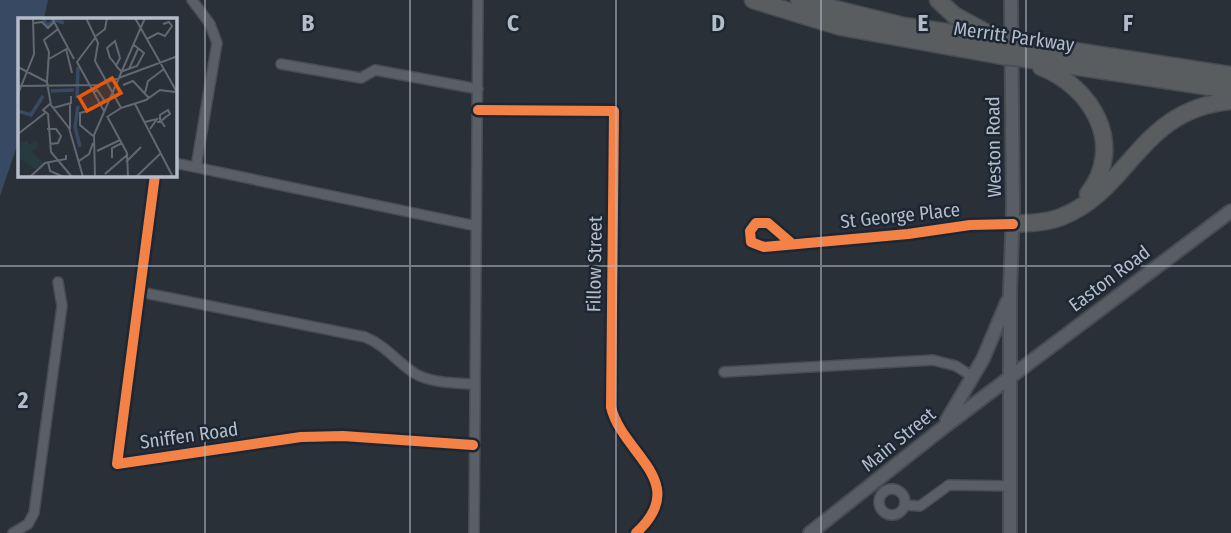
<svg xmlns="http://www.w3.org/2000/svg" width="1231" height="533" font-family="'Fira Sans Condensed',sans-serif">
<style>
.water{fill:#384963}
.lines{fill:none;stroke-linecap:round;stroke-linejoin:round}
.minor-casing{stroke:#484c53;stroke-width:12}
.secondary-casing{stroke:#484c53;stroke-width:16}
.motorway-casing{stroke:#474c53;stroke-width:19}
.minor{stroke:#5a5e66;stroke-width:9}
.secondary{stroke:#595d64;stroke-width:12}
.motorway{stroke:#5a5d60;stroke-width:16}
.motorway-bridge-casing{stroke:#474c53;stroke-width:19;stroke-linecap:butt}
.motorway-bridge{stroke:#5a5d60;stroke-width:16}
.cycleway-casing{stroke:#1d2633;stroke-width:15}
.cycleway{stroke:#f48246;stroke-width:10}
.grid{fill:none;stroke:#b4bcc9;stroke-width:2;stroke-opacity:0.55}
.labels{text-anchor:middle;stroke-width:5;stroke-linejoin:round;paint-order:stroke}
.street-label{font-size:19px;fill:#b4bcc9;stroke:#1d2633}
.inset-river{fill:none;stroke:#384963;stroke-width:3.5}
.inset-road{fill:none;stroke:#616872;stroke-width:2}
.view{fill:#e8590c;fill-opacity:0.15;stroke:#e8590c;stroke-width:3.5}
.inset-edge{fill:none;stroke:#b4bcc9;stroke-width:3.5}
.grid-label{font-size:23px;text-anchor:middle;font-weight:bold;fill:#b4bcc9;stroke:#1d2633;stroke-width:5;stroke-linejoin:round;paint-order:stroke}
</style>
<rect width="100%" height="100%" fill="#2a3038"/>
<path class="water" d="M0 0H48L44 19H19V140L0 196Z"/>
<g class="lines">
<g class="minor-casing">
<path id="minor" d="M192 0 210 24 217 43 196 167
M281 64 361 78 375 70 478 89
M478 110 614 111 611 407C622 454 692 482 636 533
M175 163 476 226
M155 175 117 464 301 437 343 436 473 445
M790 242 768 223H756L750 231 751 242 764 247 908 234 970 225 1013 224
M140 292 365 337C385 345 396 361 414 373 430 383 455 383 473 384
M724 372 933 360 956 366 973 377
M879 502a13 13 0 1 1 26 0a13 13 0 1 1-26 0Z
M905 505 920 506 949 485 1011 486
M13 533 28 524 34 513 62 306 58 282
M474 533 478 0"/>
</g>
<g class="secondary-casing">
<path id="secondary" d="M947 420 983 359 1007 302
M810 533 944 427 1231 211
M1010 533V293L1013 207 1011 0"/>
</g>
<g class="motorway-casing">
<path id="motorway" d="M753 0 841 27 1002 56
M799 0 904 26 1003 40
M938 0 954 15 991 35
M1022 43 1231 75
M1020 58 1231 90
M1041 67C1092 87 1126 145 1088 194
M1013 224C1029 223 1046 223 1061 217 1131 190 1139 109 1231 101"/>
</g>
<use href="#minor" class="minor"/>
<use href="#secondary" class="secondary"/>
<use href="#motorway" class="motorway"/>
<g class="motorway-bridge-casing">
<path id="motorway-bridge" d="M1003 40 1022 43
M1002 56 1020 58"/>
</g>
<use href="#motorway-bridge" class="motorway-bridge"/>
<g class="cycleway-casing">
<path id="cycleway" d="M478 110 614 111 611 407C622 454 692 482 636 533
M155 175 117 464 301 437 343 436 473 445
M790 242 768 223H756L750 231 751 242 764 247 908 234 970 225 1013 224"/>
</g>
<use href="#cycleway" class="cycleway"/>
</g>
<path class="grid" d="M205 0V533M410 0V533M616 0V533M821 0V533M1026 0V533M0 266H1231"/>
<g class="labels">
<g class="street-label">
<text transform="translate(1014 36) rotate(8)" y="7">Merritt Parkway</text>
<text transform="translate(993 147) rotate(-91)" y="7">Weston Road</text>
<text transform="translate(900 215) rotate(-6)" y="7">St George Place</text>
<text transform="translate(594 264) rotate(-89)" y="7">Fillow Street</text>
<text transform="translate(1109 278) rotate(-37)" y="7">Easton Road</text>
<text transform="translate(189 435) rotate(-8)" y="7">Sniffen Road</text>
<text transform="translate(898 439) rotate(-39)" y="7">Main Street</text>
</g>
</g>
<g transform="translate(18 18)">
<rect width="159" height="159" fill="#2a3038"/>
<path d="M9 122 11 127 19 123 20 129 14 134 26 146 19 152 2 141 0 127Z" fill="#273a3e"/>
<path class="inset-river" d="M25 0 29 8 37 2 46 5M33 73 56 72M59 80 60 49M60 88 57 109 62 129M0 93 13 97 25 78"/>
<path class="inset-road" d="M34 0 56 41M68 0 80 25 77 43 103 90 89 99M117 0 160 76M16 5 24 4 30 10 36 4M78 18 87 11 89 0M77 20 59 44 86 93M129 21 140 15 147 18 154 8 151 4 145 6M48 31 54 55M31 41 50 30M98 48 102 40 97 23 89 30 92 40 94 42 100 50 103 53H105L119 48 126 35 116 27M0 49 29 64 33 87 51 110 65 159M111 51 120 31M29 64 31 34 26 22 40 11M105 67 115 63 131 80M0 68 82 67 160 38M75 75 79 72 86 82 82 86M127 75 130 63 146 51M0 76 16 36 15 0M33 85 25 92 30 96 33 134 54 159M66 86 69 93 62 95V107L75 118M117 86 155 159M35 90 53 85V78M103 90 128 82 142 72 157 74M89 98 109 135 110 159M127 104 139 101 132 111M139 104H142V103H143L149 98 152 96 150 92 142 97V101L143 103 147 109M29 111H38L43 118 40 125 32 126M52 111V85M0 116 27 95M79 133 102 122M94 140V130L104 125M61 143 71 136 75 125M30 144 32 153 46 159M108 144 123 129M87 156 109 137M12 159 27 145 48 141V137M77 159 76 117 127 0M118 159 142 136"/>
<path class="view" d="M94 60 103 75 69 93 61 79Z"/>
<rect width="159" height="159" class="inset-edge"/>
</g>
<g class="grid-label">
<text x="308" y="31">B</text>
<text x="513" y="31">C</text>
<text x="718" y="31">D</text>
<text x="923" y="31">E</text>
<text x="1128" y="31">F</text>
<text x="23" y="408">2</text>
</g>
</svg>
